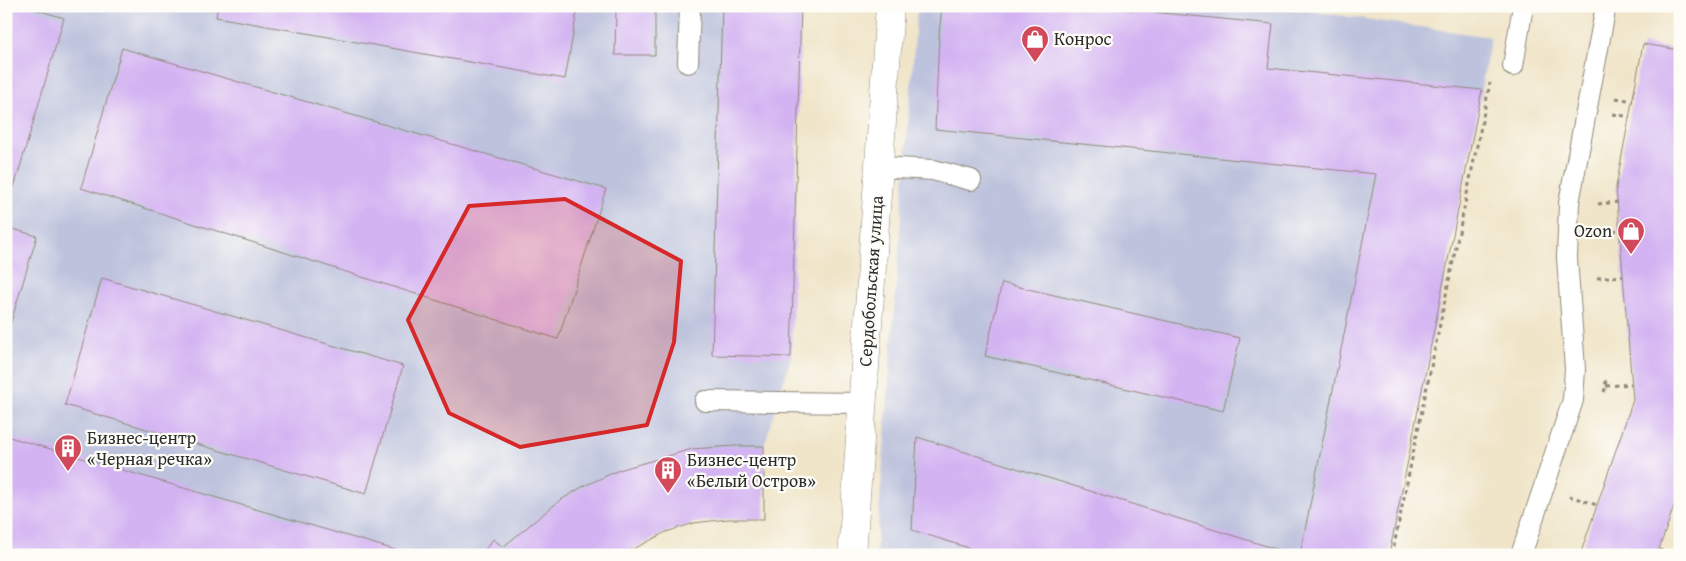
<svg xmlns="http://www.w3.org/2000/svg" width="1686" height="561" font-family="'Gentium Book Plus',serif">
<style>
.industrial{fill:#bec3dd}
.building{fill:#d3b3f2}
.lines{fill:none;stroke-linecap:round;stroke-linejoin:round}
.lane-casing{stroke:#8e887a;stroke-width:22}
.street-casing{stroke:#8e887a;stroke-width:29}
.path{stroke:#8e887a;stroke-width:3;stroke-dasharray:4 4;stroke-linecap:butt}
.lane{stroke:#fff;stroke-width:20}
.street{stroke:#fff;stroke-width:28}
.marked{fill:#d62828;fill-opacity:0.2;stroke:#d62828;stroke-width:4;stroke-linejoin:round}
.labels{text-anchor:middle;stroke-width:4.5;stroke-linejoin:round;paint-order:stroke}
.poi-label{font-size:18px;fill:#2b2b2b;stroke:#fdfcf7;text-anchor:start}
.street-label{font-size:18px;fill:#2b2b2b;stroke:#fdfcf7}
</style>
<rect width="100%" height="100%" fill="#fdfcf7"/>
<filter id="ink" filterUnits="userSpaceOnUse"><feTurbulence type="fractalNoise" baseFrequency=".02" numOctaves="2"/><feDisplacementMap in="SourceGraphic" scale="10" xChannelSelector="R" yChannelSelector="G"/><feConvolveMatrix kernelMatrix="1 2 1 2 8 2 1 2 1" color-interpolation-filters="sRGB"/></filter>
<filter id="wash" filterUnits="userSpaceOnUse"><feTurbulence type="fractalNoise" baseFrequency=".0096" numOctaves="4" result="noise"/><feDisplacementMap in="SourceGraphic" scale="20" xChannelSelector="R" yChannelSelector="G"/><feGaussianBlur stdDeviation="1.12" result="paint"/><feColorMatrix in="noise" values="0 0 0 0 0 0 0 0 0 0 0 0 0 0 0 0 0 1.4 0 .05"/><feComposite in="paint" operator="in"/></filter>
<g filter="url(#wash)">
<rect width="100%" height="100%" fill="#f0e5c9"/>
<path class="industrial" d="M6 6H801L791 357 764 446V519H728L694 523 666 532 622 555H28L6 548Z
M917 6H1274L1491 37 1390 555H876Z"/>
<g id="blocks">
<path class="building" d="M6 6H24L64 18 7 211Z
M218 6H578L565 79 216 17Z
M616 6H655V55H615Z
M722 6H801L791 357 712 355Z
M942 6H1091L1273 24 1268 68 1482 90 1389 555H1300L1376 174 935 129 939 35Z
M1643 44 1680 50V489L1657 555H1580L1633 400 1616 187Z
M122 48 606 189 558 339 81 188Z
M6 227 37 236 8 332 6 331Z
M102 278 403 366 366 494 65 405Z
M1002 283 1240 338 1223 411 985 356Z
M6 436 409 554V555H28L6 548Z
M917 437 1292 554V555H991L912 530Z
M734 446H764V519H728L694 523 666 532 622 555H481L493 539 503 547 559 501 584 486 619 470 692 449Z"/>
</g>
</g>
<g filter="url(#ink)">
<use href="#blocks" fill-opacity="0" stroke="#8e887a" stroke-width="1"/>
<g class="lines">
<g class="lane-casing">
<path id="lane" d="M688 63 690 6
M1513 66 1523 6
M879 167 933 170 971 180
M705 401 862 403
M1521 555 1573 400 1575 369 1567 258 1569 203 1606 6"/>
</g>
<g class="street-casing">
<path id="street" d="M852 555 890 6"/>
</g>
<path class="path" d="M1616 98 1633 101
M1613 114 1630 117
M1598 204 1618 202
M1597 231 1620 230
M1597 278 1623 276
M1606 386 1632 384
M1604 392 1606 386 1605 378
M1569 496 1597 505
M1659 550 1674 555
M1392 555 1490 83"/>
<use href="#lane" class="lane"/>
<use href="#street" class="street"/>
</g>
</g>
<path class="marked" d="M565 199 681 261 674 342 647 425 520 447 449 413 408 320 469 206Z"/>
<defs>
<g id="shop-pin" transform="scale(1.4375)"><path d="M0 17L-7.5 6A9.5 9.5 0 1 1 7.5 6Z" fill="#d1495b" stroke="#fdfcf7"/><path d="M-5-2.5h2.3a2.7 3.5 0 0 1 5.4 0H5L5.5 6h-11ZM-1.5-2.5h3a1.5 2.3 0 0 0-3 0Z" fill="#fff"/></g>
<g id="building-pin" transform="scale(1.4375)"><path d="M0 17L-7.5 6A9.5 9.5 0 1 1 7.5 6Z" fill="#d1495b" stroke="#fdfcf7"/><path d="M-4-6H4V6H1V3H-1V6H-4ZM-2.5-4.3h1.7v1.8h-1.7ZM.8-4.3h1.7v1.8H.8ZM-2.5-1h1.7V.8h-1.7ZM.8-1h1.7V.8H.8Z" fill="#fff"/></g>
</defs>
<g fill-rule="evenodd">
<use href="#shop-pin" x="1035" y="39"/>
<use href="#shop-pin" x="1631" y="231"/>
<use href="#building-pin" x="68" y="448"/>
<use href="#building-pin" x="668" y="470"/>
</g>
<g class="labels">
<g class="poi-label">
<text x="1054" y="45">Конрос</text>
<text x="1612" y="237" text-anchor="end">Ozon</text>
<text x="87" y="444">Бизнес-центр<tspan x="87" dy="21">«Черная речка»</tspan></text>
<text x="687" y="466">Бизнес-центр<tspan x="687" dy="21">«Белый Остров»</tspan></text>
</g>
<g class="street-label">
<text transform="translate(871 281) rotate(-86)" y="6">Сердобольская улица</text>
</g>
</g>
<rect width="1686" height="561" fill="none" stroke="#fdfcf7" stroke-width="25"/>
</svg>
